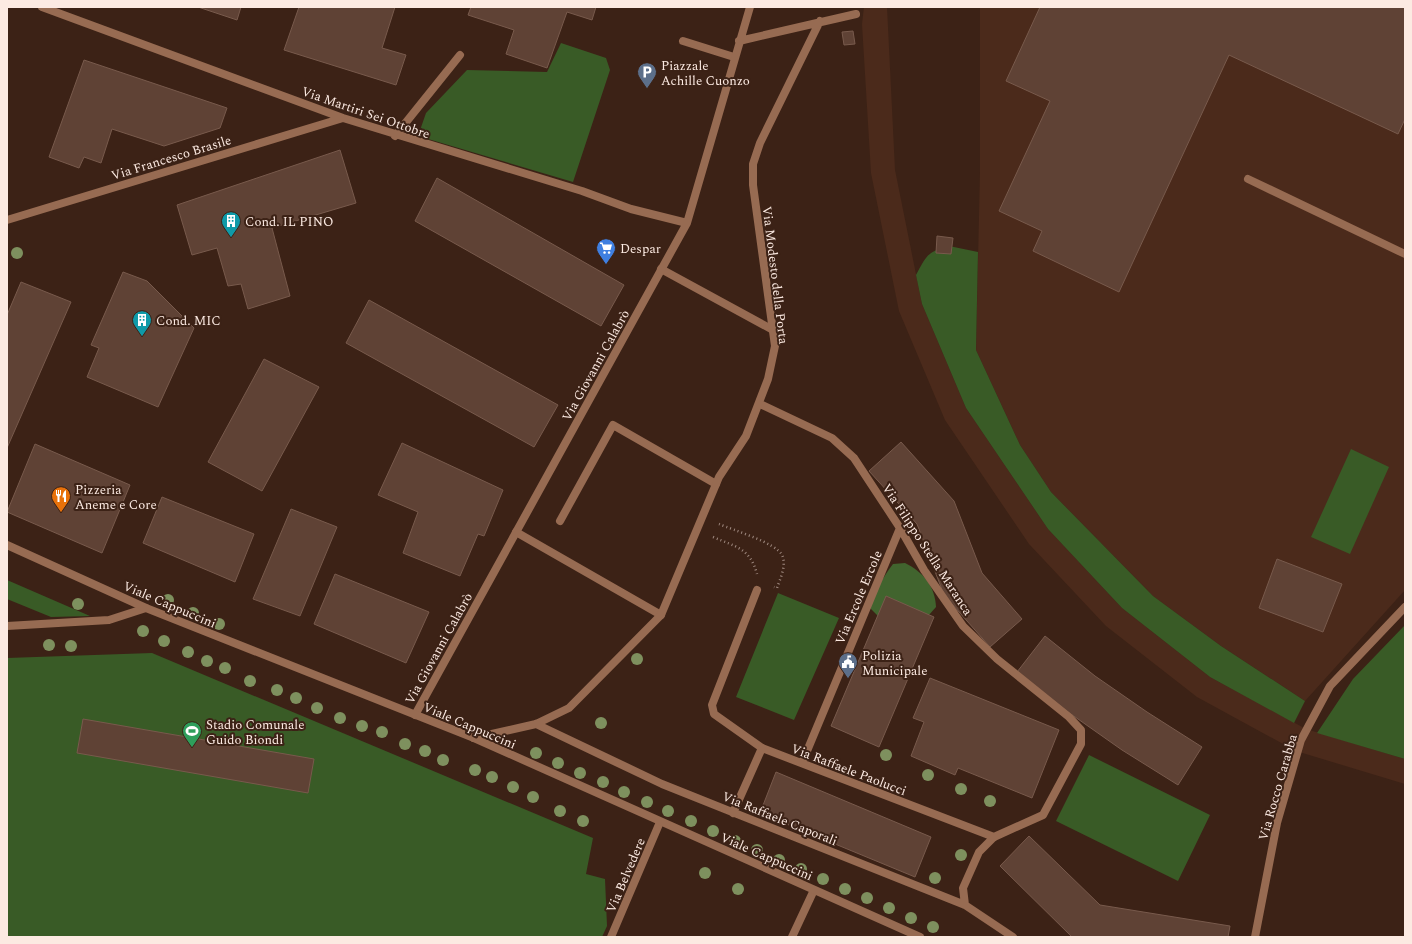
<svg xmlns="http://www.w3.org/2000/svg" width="1412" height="944" font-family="Spectral,serif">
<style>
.built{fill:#4b2a1b}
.green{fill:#395b26}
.forest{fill:#41642e}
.building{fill:#5f4235;stroke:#785a4c}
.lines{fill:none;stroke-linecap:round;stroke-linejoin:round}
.path{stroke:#a08a80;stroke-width:2.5;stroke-dasharray:1 3;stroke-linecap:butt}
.service{stroke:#976b52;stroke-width:8}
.minor{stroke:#976b52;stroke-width:8}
.tertiary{stroke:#976b52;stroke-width:8}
.tree{fill:#7e905e}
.labels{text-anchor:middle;stroke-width:4;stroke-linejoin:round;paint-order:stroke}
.poi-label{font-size:13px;fill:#fceae2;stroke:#3c2216;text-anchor:start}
.street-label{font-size:13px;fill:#fceae2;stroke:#3c2216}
</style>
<rect width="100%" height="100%" fill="#3c2216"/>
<path class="built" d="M864 7H887L895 170 922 304 966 408 1048 529 1122 608 1210 677 1306 729 1405 759V784L1296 751 1197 697 1106 626 1029 544 945 420 899 311 871 173 862 24Z
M980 7H1405V590L1305 701 1221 646 1153 596 1051 492 1020 445 976 350 980 172Z"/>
<path class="green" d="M561 43 606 58 610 70 573 182 418 136 426 113 467 70 547 72Z
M949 246 978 252 976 350 1020 445 1051 492 1153 596 1221 646 1305 701 1294 723 1210 677 1122 608 1048 529 966 408 922 304 916 275C927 255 927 252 949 246Z
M1351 449 1389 467 1350 554 1311 537Z
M7 580 90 616 51 617 7 599Z
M778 593 839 618 794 720 736 697Z
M1405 625V759L1317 733 1353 679Z
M152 653 593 838 586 874 605 879 607 926 602 937H7V658Z
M1089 755 1210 815 1178 881 1056 821Z"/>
<path class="forest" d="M905 563C923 572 935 586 936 607L928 616 886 624 870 608C876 591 882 578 893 564Z"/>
<path class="building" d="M198 7H241L237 20Z
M299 7H395L382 48 406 55 396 85 284 50Z
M471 7H596L592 20 567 12 547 68 506 54 514 30 468 15Z
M1040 7H1405V119L1398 134 1229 55 1119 292 1033 251 1042 231 999 211 1050 101 1006 81Z
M853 31 855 44 844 45 842 32Z
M84 60 227 108 220 128 164 146 112 129 101 163 84 157 79 168 49 157Z
M340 150 356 203 272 228 290 296 248 309 241 284 228 286 217 248 192 255 177 205Z
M437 178 624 285 601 326 415 221Z
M937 236 953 238 951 254 936 253Z
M123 272 147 281 194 328 158 407 87 377 99 348 91 345Z
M21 282 71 302 7 448V315Z
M369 300 558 405 534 447 346 343Z
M264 359 319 387 262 491 208 462Z
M901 442 954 501 982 573 1022 619 990 647 944 595 917 524 869 471Z
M402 443 503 490 484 536 478 534 460 576 403 553 418 512 378 495Z
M35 444 130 485 102 553 7 512Z
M162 497 254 534 235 582 143 543Z
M291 509 337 527 300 616 253 599Z
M1277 559 1342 584 1323 632 1259 608Z
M335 574 429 612 406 663 314 624Z
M886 596 934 617 879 747 831 726Z
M1045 636 1095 676 1147 712 1202 747 1178 785 1122 750 1068 712 1017 672Z
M930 678 1059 730 1032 798 958 768 955 775 911 756 924 722 913 718Z
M83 719 314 759 308 793 77 753Z
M776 772 931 837 915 877 760 813Z
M1029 836 1100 905 1230 926 1228 937H1072L1000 866Z"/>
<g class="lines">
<path class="path" d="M719 524C733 530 776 543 782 555 787 565 780 579 777 588L774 587
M713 537C736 547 750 548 757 574"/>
<path class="service" d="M683 41 734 57
M1248 179 1405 254
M661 269 773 330
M560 521 613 425 716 484
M516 532 661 615
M757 590 712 705 714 714 762 748
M7 626 109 620 146 608"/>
<path class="minor" d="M42 7 343 118 582 191 631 209 687 223
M739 41 856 14
M395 136 460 55
M7 220 343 118
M760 404 832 438 854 458 900 528 924 570 963 626 997 659 1069 717 1081 730V744L1043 815 994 837 979 852 963 888 965 905
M415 715 687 223 750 7
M536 724 662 784 965 905 1013 937
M474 738 536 724 569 708 661 615 719 477 746 436 768 379 775 346 753 185V164L760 143 820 21
M802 763 900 528
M733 813 762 748 994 837
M611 937 660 822
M792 937 814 890
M1255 937 1277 823 1301 740 1330 686 1405 607"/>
<path class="tertiary" d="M7 545 146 608 474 738 920 937"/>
</g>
<g class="tree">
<circle cx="17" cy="253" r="6"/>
<circle cx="168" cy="600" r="6"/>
<circle cx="78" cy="604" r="6"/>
<circle cx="193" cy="613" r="6"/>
<circle cx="219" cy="624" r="6"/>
<circle cx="143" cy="631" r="6"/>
<circle cx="164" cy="641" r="6"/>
<circle cx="49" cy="645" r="6"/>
<circle cx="71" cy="646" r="6"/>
<circle cx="188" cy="652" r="6"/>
<circle cx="637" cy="659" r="6"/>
<circle cx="207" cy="661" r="6"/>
<circle cx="225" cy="668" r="6"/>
<circle cx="250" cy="681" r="6"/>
<circle cx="277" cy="690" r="6"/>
<circle cx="296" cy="698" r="6"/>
<circle cx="317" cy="708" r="6"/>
<circle cx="340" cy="718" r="6"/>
<circle cx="601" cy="723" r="6"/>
<circle cx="362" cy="726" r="6"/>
<circle cx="382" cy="732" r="6"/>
<circle cx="405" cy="744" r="6"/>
<circle cx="425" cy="751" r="6"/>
<circle cx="536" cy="753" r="6"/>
<circle cx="886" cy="755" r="6"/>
<circle cx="443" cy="760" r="6"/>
<circle cx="558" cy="763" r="6"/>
<circle cx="475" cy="770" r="6"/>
<circle cx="580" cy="773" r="6"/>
<circle cx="928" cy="775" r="6"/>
<circle cx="492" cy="777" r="6"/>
<circle cx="603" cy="782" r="6"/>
<circle cx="513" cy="787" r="6"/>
<circle cx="961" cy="789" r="6"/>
<circle cx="624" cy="792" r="6"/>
<circle cx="533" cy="797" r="6"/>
<circle cx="990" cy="801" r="6"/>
<circle cx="647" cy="802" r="6"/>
<circle cx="560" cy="811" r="6"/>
<circle cx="668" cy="811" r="6"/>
<circle cx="583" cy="821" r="6"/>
<circle cx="691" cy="821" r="6"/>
<circle cx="713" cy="831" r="6"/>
<circle cx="735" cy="841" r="6"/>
<circle cx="757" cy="850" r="6"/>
<circle cx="961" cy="855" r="6"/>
<circle cx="779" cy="860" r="6"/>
<circle cx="801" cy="869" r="6"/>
<circle cx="705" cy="873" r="6"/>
<circle cx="935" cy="878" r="6"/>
<circle cx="823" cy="879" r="6"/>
<circle cx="738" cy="889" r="6"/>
<circle cx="845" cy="889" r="6"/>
<circle cx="867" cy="898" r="6"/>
<circle cx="889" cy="908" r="6"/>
<circle cx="911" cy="918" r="6"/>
<circle cx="933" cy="927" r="6"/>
</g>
<defs>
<g id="parking-pin" transform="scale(1)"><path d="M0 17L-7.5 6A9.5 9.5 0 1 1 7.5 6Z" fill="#5c6f8a" stroke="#3c2216"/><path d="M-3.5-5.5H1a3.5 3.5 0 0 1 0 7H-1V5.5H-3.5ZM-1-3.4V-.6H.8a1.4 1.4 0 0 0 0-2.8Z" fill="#fff"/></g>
<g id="building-pin" transform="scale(1)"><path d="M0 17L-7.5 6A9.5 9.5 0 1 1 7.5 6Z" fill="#0f9aa8" stroke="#3c2216"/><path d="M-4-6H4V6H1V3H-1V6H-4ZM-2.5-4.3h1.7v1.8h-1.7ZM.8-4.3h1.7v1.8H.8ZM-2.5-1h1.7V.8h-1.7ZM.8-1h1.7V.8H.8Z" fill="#fff"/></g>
<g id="supermarket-pin" transform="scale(1)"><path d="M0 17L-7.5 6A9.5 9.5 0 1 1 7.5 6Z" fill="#3f7fe0" stroke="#3c2216"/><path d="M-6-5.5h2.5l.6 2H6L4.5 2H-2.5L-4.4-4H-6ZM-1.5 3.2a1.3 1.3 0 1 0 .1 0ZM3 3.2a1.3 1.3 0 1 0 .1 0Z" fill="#fff"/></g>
<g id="restaurant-pin" transform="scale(1)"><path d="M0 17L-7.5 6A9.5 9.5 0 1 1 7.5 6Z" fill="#e8710a" stroke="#3c2216"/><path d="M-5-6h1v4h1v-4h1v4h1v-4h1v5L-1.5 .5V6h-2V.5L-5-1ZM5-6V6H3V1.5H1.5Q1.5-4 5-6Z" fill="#fff"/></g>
<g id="civic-pin" transform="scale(1)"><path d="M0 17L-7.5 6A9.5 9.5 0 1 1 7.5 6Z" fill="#5c6f8a" stroke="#3c2216"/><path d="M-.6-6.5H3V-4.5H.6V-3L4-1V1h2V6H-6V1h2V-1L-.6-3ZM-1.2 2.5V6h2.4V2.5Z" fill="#fff"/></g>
<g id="stadium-pin" transform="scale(1)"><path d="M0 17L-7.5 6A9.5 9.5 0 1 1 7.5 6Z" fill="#2e9e5b" stroke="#3c2216"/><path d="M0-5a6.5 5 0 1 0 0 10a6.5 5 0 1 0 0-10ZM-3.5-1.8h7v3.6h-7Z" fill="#fff"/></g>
</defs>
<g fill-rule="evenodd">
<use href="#parking-pin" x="647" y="72"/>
<use href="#building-pin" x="231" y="221"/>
<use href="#supermarket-pin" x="606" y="248"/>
<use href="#building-pin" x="142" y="320"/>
<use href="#restaurant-pin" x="61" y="496"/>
<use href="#civic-pin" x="848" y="662"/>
<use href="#stadium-pin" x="192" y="731"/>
</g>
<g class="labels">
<g class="poi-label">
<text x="661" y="70">Piazzale<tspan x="661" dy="15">Achille Cuonzo</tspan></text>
<text x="245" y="226">Cond. IL PINO</text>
<text x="620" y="253">Despar</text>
<text x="156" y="325">Cond. MIC</text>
<text x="75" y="494">Pizzeria<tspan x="75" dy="15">Aneme e Core</tspan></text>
<text x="862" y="660">Polizia<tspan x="862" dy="15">Municipale</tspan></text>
<text x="206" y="729">Stadio Comunale<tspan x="206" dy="15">Guido Biondi</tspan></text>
</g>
<g class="street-label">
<text transform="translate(366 112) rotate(19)" y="5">Via Martiri Sei Ottobre</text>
<text transform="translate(171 157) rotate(-17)" y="5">Via Francesco Brasile</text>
<text transform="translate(776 275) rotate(83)" y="5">Via Modesto della Porta</text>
<text transform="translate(595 365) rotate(-61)" y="5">Via Giovanni Calabrò</text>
<text transform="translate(928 549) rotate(57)" y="5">Via Filippo Stella Maranca</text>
<text transform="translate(858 597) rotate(-67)" y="5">Via Ercole Ercole</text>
<text transform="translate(170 604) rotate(23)" y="5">Viale Cappuccini</text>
<text transform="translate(438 648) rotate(-61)" y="5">Via Giovanni Calabrò</text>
<text transform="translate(470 725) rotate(23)" y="5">Viale Cappuccini</text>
<text transform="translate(849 769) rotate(21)" y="5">Via Raffaele Paolucci</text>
<text transform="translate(1277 787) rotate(-74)" y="5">Via Rocco Carabba</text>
<text transform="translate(780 818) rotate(22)" y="5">Via Raffaele Caporali</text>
<text transform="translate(767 856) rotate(24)" y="5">Viale Cappuccini</text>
<text transform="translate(625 875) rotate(-67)" y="5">Via Belvedere</text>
</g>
</g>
<rect width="1412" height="944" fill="none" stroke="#fceae2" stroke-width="16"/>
</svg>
